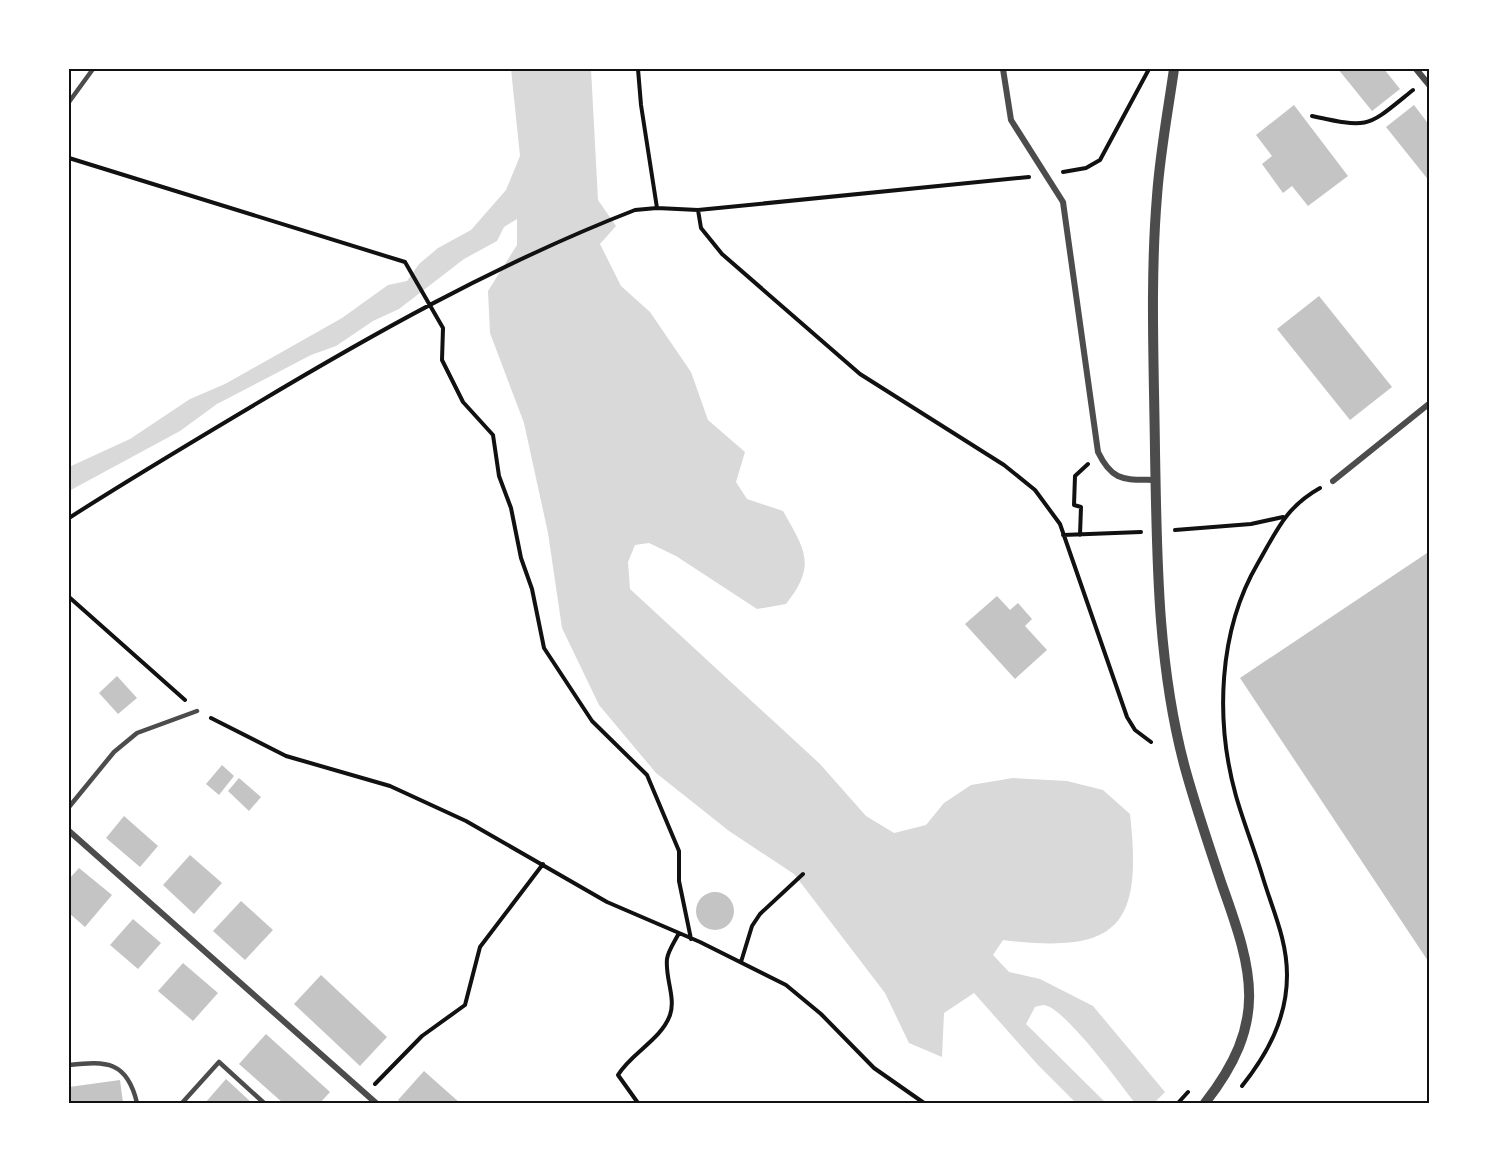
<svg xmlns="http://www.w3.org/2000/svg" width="1499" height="1172" font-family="Lato,sans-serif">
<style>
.water{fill:#d9d9d9}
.building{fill:#c4c4c4}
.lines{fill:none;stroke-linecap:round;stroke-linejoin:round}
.path{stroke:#111;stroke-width:4}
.service{stroke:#4c4c4c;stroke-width:4.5}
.minor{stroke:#4c4c4c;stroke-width:6}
.tertiary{stroke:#4c4c4c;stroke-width:10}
.neatline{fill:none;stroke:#111;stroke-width:2}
</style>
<rect width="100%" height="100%" fill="#fff"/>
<path class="water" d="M511 69H591L598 200 616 226 600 244 621 286 650 312 691 372 708 420 745 452 736 482 747 499 783 511C805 550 817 565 786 604L757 609 676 556 649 543 635 545 628 562 630 589 820 764 866 816 894 833 926 825 944 803 971 785 1013 778 1067 781 1103 790 1130 814C1143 928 1117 954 1003 940L993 955 1009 972 1040 979 1093 1006 1165 1092 1154 1103H1135C1121 1085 1064 1007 1044 1005 1041 1005 1038 1006 1035 1007L1026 1024 1106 1103H1076L1038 1065 974 993 944 1013 942 1057 909 1043 885 993 794 874 729 831 656 773 599 705 562 628 548 533 524 423 490 333 488 291 517 245V219L504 227 497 241 464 259 399 309 373 321 336 346 311 355 217 404 180 431 69 491V467L130 439 190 399 225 384 342 318 388 285 407 281 419 264 438 248 471 230 506 190 520 156Z"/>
<path class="building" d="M1338 69H1384L1400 89 1372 111Z
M1294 105 1348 176 1308 206 1292 186 1283 193 1262 164 1272 156 1256 135Z
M1414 105 1430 126V182L1386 127Z
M1319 296 1392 387 1350 420 1277 329Z
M1430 551V964L1240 678Z
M997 596 1010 610 1018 603 1032 619 1025 626 1047 650 1015 679 965 624Z
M117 676 137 698 118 714 99 693Z
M222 765 234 776 219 795 206 784Z
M239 778 261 797 249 811 228 791Z
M124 816 158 846 140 867 106 838Z
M190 855 222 883 194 914 163 885Z
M79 868 112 895 85 927 69 913V879Z
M696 911a19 19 0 1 1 38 0a19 19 0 1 1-38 0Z
M241 901 273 930 245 960 213 931Z
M133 919 161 943 138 969 110 945Z
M183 963 218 993 193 1021 158 991Z
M321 975 387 1037 360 1066 294 1004Z
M266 1034 330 1092 320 1103H283L239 1064Z
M424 1071 460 1103H402L398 1100Z
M226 1079 252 1103H205Z
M120 1080 123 1103H69V1087Z"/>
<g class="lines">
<path class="path" d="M638 69 641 105 657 208
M1312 116C1371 129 1367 127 1413 90
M69 158 405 262 443 328 442 360 463 402 493 435 499 476 511 508 521 558 532 589 544 648 592 721 647 775 679 851V881L691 939
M1063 172 1086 168 1100 160 1149 69
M698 210 701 228 722 254 860 374 1004 465 1035 490 1060 524 1127 717 1135 730 1151 742
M69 518C125 482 182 448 239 414 367 337 496 264 635 210L657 208 698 210 1029 177
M1175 530 1251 524 1283 517
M1063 535 1141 532
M1080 535 1081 507 1074 505 1075 476 1088 464
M69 597 185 700
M211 718 286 756 390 786 466 821 607 902 700 942 786 985 821 1014 874 1068 924 1103
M741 962 752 926 760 914 803 874
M375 1084 422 1036 465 1005 480 947 543 864
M1242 1086C1268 1053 1287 1018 1287 975 1287 940 1273 911 1263 878 1255 851 1244 824 1236 796 1215 721 1218 631 1258 563 1277 530 1286 507 1320 488
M638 1103 618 1075C631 1053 661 1040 670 1015 676 998 665 978 667 959 668 951 675 941 679 933
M1178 1103 1188 1092"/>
<path class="service" d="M69 102 93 69
M69 807 114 752 137 733 197 711
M69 1065C107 1061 127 1061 137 1103
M182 1103 219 1062 264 1103"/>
<path class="minor" d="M1003 69 1011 120 1063 202 1098 452C1113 483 1125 479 1156 480
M1416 69 1430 86
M1333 481 1430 403
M69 831 376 1103"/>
<path class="tertiary" d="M1174 69C1168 111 1160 153 1157 196 1150 280 1154 366 1155 451 1157 558 1157 664 1185 768 1196 808 1209 846 1222 885 1254 974 1268 1022 1205 1103"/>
</g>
<rect width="1499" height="1172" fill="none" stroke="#ffffff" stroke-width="141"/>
<rect x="70" y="70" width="1358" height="1032" class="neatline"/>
</svg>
